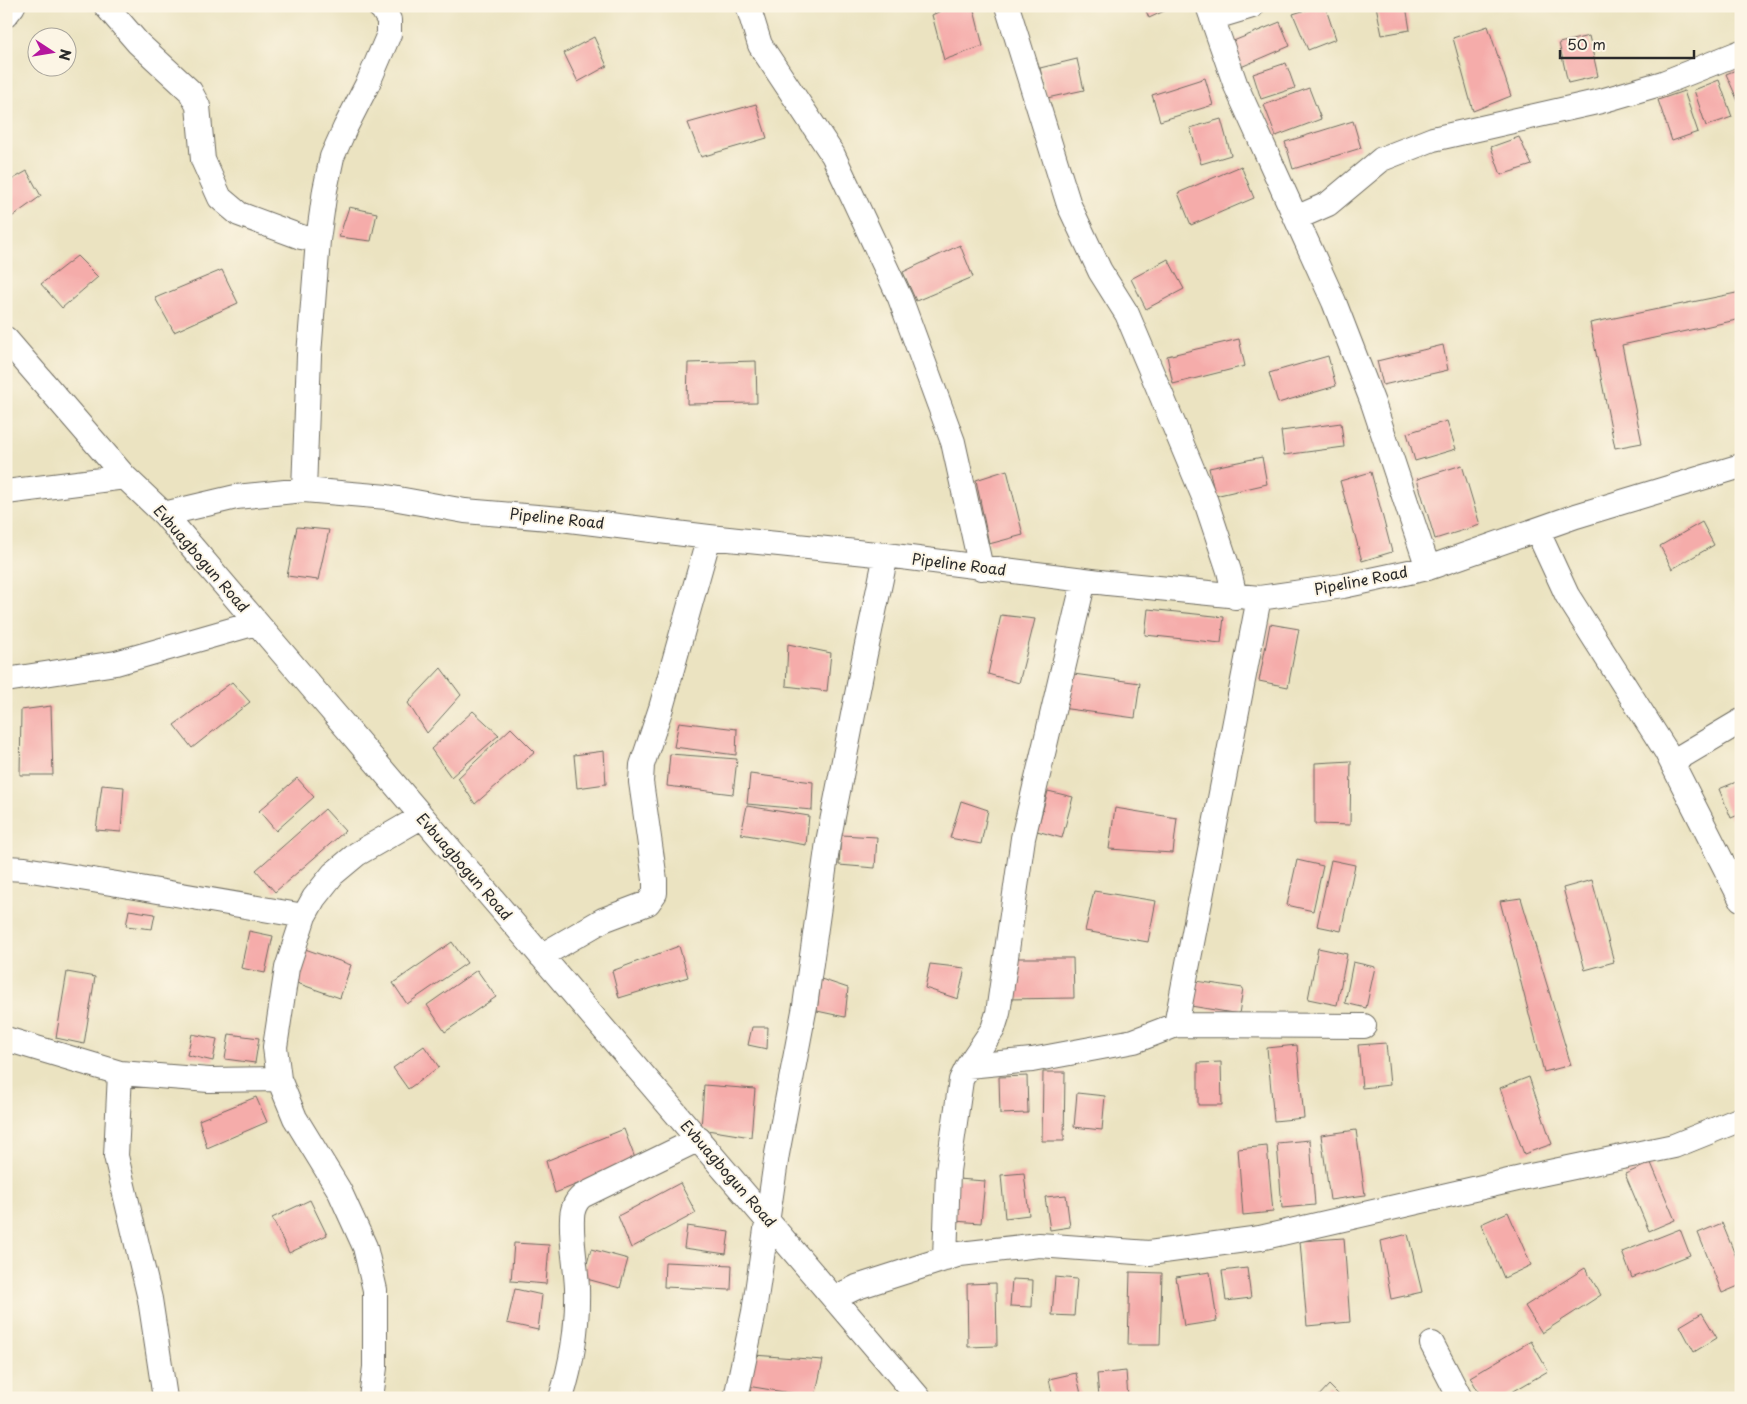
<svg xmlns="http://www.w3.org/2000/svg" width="1747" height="1404" font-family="'Playpen Sans',sans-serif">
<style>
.building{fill:#f5acaa}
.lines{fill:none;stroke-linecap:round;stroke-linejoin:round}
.minor-casing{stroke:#6e6b60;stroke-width:26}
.minor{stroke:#fff;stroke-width:24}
.labels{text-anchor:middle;stroke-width:4;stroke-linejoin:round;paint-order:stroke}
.street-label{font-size:15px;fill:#2b2b2b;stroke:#fcf5e5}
</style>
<rect width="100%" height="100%" fill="#fcf5e5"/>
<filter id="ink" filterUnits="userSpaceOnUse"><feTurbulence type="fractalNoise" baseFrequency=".02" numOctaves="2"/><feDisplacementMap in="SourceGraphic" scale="10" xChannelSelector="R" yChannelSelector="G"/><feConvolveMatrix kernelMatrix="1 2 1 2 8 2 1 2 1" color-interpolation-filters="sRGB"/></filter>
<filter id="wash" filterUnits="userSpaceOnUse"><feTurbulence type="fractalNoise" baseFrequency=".0096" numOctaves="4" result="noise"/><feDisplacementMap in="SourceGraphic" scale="20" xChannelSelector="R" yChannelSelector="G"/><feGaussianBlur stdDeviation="1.12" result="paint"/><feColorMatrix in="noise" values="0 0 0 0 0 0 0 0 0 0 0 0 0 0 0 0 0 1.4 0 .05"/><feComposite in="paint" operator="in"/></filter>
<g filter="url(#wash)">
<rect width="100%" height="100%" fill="#ebe3c1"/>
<g id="blocks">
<path class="building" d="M951 6H973L983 46 944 60 932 15Z
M1144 6H1175L1149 18Z
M1318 6H1325L1336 39 1308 50 1293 14Z
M1376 6H1406L1410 30 1382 35Z
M1280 22 1290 46 1241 67 1231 42Z
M1488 26 1511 96 1473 111 1453 38Z
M1589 36 1598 76 1568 83 1559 43Z
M594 37 607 66 578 82 564 53Z
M1077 59 1084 90 1047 98 1040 68Z
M1286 63 1295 88 1261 99 1253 74Z
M1741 68V108L1726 74Z
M1205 78 1213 105 1160 121 1152 95Z
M1719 80 1732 117 1706 126 1694 90Z
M1309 88 1321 119 1276 136 1264 105Z
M1684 91 1698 132 1672 141 1658 100Z
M756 104 767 138 701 157 688 123Z
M1221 119 1231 155 1201 164 1190 128Z
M1353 121 1361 148 1293 169 1285 142Z
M1519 137 1532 165 1501 175 1491 147Z
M1241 166 1254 198 1191 225 1178 193Z
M27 171 41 196 6 221V183Z
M349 207 377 213 371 241 339 237Z
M960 245 973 277 916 301 903 272Z
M77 256 98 277 62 308 41 284Z
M1168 259 1184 289 1146 309 1131 279Z
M222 270 238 303 174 332 155 298Z
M1741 292V319L1622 345 1642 443 1615 448 1590 323Z
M1239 339 1245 366 1173 384 1167 356Z
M1443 345 1448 370 1383 385 1377 361Z
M1328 356 1336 386 1278 403 1269 373Z
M756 361 757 403 687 404 688 363Z
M1447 421 1456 449 1415 461 1407 433Z
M1341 423 1344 447 1284 455 1281 431Z
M1262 457 1267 484 1215 496 1209 468Z
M1462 465 1480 525 1435 539 1417 479Z
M1007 470 1023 535 989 544 976 480Z
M1371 472 1392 552 1362 561 1340 481Z
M1702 522 1714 545 1672 569 1660 546Z
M297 527 329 530 318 580 287 576Z
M1148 609 1224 617 1221 643 1145 635Z
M1001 615 1035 619 1019 683 988 674Z
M1270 624 1299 629 1288 687 1259 681Z
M788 644 831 653 827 691 786 686Z
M441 668 461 695 427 733 408 703Z
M1066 673 1140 683 1135 718 1061 708Z
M232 682 250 702 192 748 174 725Z
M51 706 53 775H20L21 710Z
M473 711 499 735 451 777 431 749Z
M679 722 737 729 736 755 674 747Z
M511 728 535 752 475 804 458 778Z
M604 751 606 784 577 788 574 755Z
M670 754 737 759 733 794 667 786Z
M1351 761 1350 825 1315 824V763Z
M750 774 813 782 812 810 747 804Z
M297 778 314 797 276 831 259 811Z
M1741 780V814L1731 818 1719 789Z
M102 785 124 787 121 832 96 830Z
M1048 791 1073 797 1062 838 1037 831Z
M961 801 988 810 981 844 950 838Z
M747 806 809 816 806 845 741 834Z
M1115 808 1177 818 1173 853 1109 849Z
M325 809 345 831 275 892 256 870Z
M841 835 877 837 875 868 839 865Z
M1297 860 1323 866 1313 911 1287 905Z
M1331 860 1355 865 1341 931 1317 926Z
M1592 880 1614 962 1585 970 1563 888Z
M1094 891 1156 901 1148 942 1085 931Z
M1521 898 1571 1065 1544 1072 1500 901Z
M129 910 155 914 152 929 126 926Z
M249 931 273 936 265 973 241 968Z
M452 942 467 963 407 1004 393 983Z
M679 946 688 977 619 998 612 971Z
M1318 948 1347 954 1337 1005 1308 999Z
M305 949 351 965 340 998 294 982Z
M1009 958H1073L1074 998 1006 999Z
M1353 962 1375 967 1366 1008 1345 1003Z
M930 964 965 968 958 999 925 988Z
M477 970 496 997 445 1032 427 1005Z
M67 972 95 977 84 1044 56 1038Z
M821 979 848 988 845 1017 817 1011Z
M1189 980 1243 988 1239 1014 1185 1005Z
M752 1027H768L767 1049 748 1045Z
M192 1034 217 1039 213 1061 187 1055Z
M229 1034 259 1038 255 1063 225 1059Z
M1386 1043 1390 1085 1362 1088 1358 1045Z
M1297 1045 1304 1118 1274 1121 1267 1048Z
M424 1046 439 1067 408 1089 393 1068Z
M1221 1062 1222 1105H1198V1063Z
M1043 1072H1065L1064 1141H1042Z
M1027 1076 1028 1113 1000 1114 999 1077Z
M1529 1077 1552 1144 1524 1154 1500 1088Z
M704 1085 755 1089 751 1137 701 1129Z
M1077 1093 1105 1096 1102 1130 1074 1127Z
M256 1097 267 1122 207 1148 199 1120Z
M624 1129 636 1161 555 1193 546 1161Z
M1356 1130 1365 1195 1330 1200 1321 1135Z
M1310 1140 1315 1205 1282 1208 1277 1143Z
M1267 1146 1273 1212 1243 1215 1238 1149Z
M1651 1163 1675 1220 1649 1231 1625 1174Z
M1024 1173 1029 1215 1005 1218 1001 1175Z
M958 1179 985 1181 981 1223 954 1221Z
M680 1183 696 1213 631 1248 618 1216Z
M1066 1195 1070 1227 1050 1230 1045 1197Z
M310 1200 327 1235 289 1253 272 1218Z
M1508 1212 1531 1265 1504 1278 1481 1224Z
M1722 1223 1741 1269V1285L1722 1293 1698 1233Z
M687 1226 729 1232 726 1254 684 1248Z
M1680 1229 1690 1255 1632 1278 1622 1252Z
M1408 1234 1422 1292 1391 1299 1381 1241Z
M1344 1238 1350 1322 1307 1326 1300 1241Z
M514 1243 549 1245 546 1284 511 1281Z
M591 1249 628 1259 620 1288 583 1278Z
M665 1262 732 1265 731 1290 664 1287Z
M1247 1268 1251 1298 1226 1301 1222 1271Z
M1585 1268 1601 1295 1542 1333 1525 1306Z
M1130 1272 1162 1273 1160 1345H1128Z
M1210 1272 1217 1321 1184 1326 1176 1277Z
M1055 1277 1077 1279 1074 1316 1052 1315Z
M1012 1279 1033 1280 1032 1307 1010 1306Z
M996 1283 997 1346 968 1347 967 1284Z
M515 1289 542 1295 538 1330 507 1323Z
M1702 1313 1717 1338 1694 1352 1680 1326Z
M1531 1341 1548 1371 1502 1398H1482L1470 1377Z
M753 1355 823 1360 815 1397 747 1386Z
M1126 1371 1128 1398H1099L1097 1374Z
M1076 1373 1082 1398H1053L1049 1379Z
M1329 1385 1342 1398H1317Z"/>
</g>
</g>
<g filter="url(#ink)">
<use href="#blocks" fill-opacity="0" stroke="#6e6b60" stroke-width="1"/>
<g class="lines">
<g class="minor-casing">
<path id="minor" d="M106 6 138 43 190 91 198 106 203 160 220 198 239 214 301 237 318 240 309 355 304 490
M748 6 760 45 833 155 900 298 953 442 981 568
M1007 6 1069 205 1100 271 1127 314 1160 392 1206 502 1229 571 1235 597
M1208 6 1236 86 1334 302 1373 403 1428 568
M6 15 13 6
M1212 18 1252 6
M1296 218 1328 204 1382 159 1433 139 1601 101 1663 83 1741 52
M318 240 325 190 332 157 345 128 368 83 389 34V20L383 10 379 6
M6 339 125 477 164 514C415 809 668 1102 919 1398
M6 492 125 477
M164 514 236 497 304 490 387 497 465 511 561 519 709 537 886 555 1108 583 1259 598 1343 586 1428 568 1576 516 1741 466
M1537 530 1567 595 1666 751 1741 899
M6 680 116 663 256 623
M1672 762 1741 721
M6 868 25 869 117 884 304 916
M541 956 603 920 648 903 655 893V880L641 782 642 765 661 708 709 537
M1176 1025 1259 598
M6 1039 120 1073 209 1080 279 1079
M968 1066 1032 1060 1134 1041 1176 1025 1364 1026
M120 1073 116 1156 150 1299 165 1398
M945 1259 948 1171 961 1080 968 1066 993 1029 998 1013 1023 838 1084 580
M834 1298 857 1287 960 1254 1039 1245 1149 1253 1260 1238 1526 1177 1674 1146 1741 1119
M1432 1344 1460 1398
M371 1398 375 1367V1290L365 1247 339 1190 295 1118 279 1079 275 1047 287 968 304 916 314 898 333 874 357 854 421 817
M561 1398C572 1363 578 1325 577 1288 576 1265 571 1242 572 1219 572 1209 575 1202 582 1196L699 1139
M736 1398 754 1312 777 1154 805 1006 828 842 864 659 886 555"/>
</g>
<use href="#minor" class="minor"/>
</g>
</g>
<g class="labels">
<g class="street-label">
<text transform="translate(557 519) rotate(6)" y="5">Pipeline Road</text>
<text transform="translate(201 559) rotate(49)" y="5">Evbuagbogun Road</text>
<text transform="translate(959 565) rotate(7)" y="5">Pipeline Road</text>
<text transform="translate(1361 581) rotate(-11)" y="5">Pipeline Road</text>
<text transform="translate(464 867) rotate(49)" y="5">Evbuagbogun Road</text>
<text transform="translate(728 1174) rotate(49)" y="5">Evbuagbogun Road</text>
</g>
</g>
<rect width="1747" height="1404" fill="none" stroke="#fcf5e5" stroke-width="25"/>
<g transform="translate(52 52) rotate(102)"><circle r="24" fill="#fcf5e5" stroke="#a8a49b"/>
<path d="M0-4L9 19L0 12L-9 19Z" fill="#b5179e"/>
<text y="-8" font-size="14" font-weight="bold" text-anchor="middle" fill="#2b2b2b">N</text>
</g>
<path d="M1560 50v8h134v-8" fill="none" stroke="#2b2b2b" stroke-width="2.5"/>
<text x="1567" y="50" font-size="15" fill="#2b2b2b" stroke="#fcf5e5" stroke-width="4" paint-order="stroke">50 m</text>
</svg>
